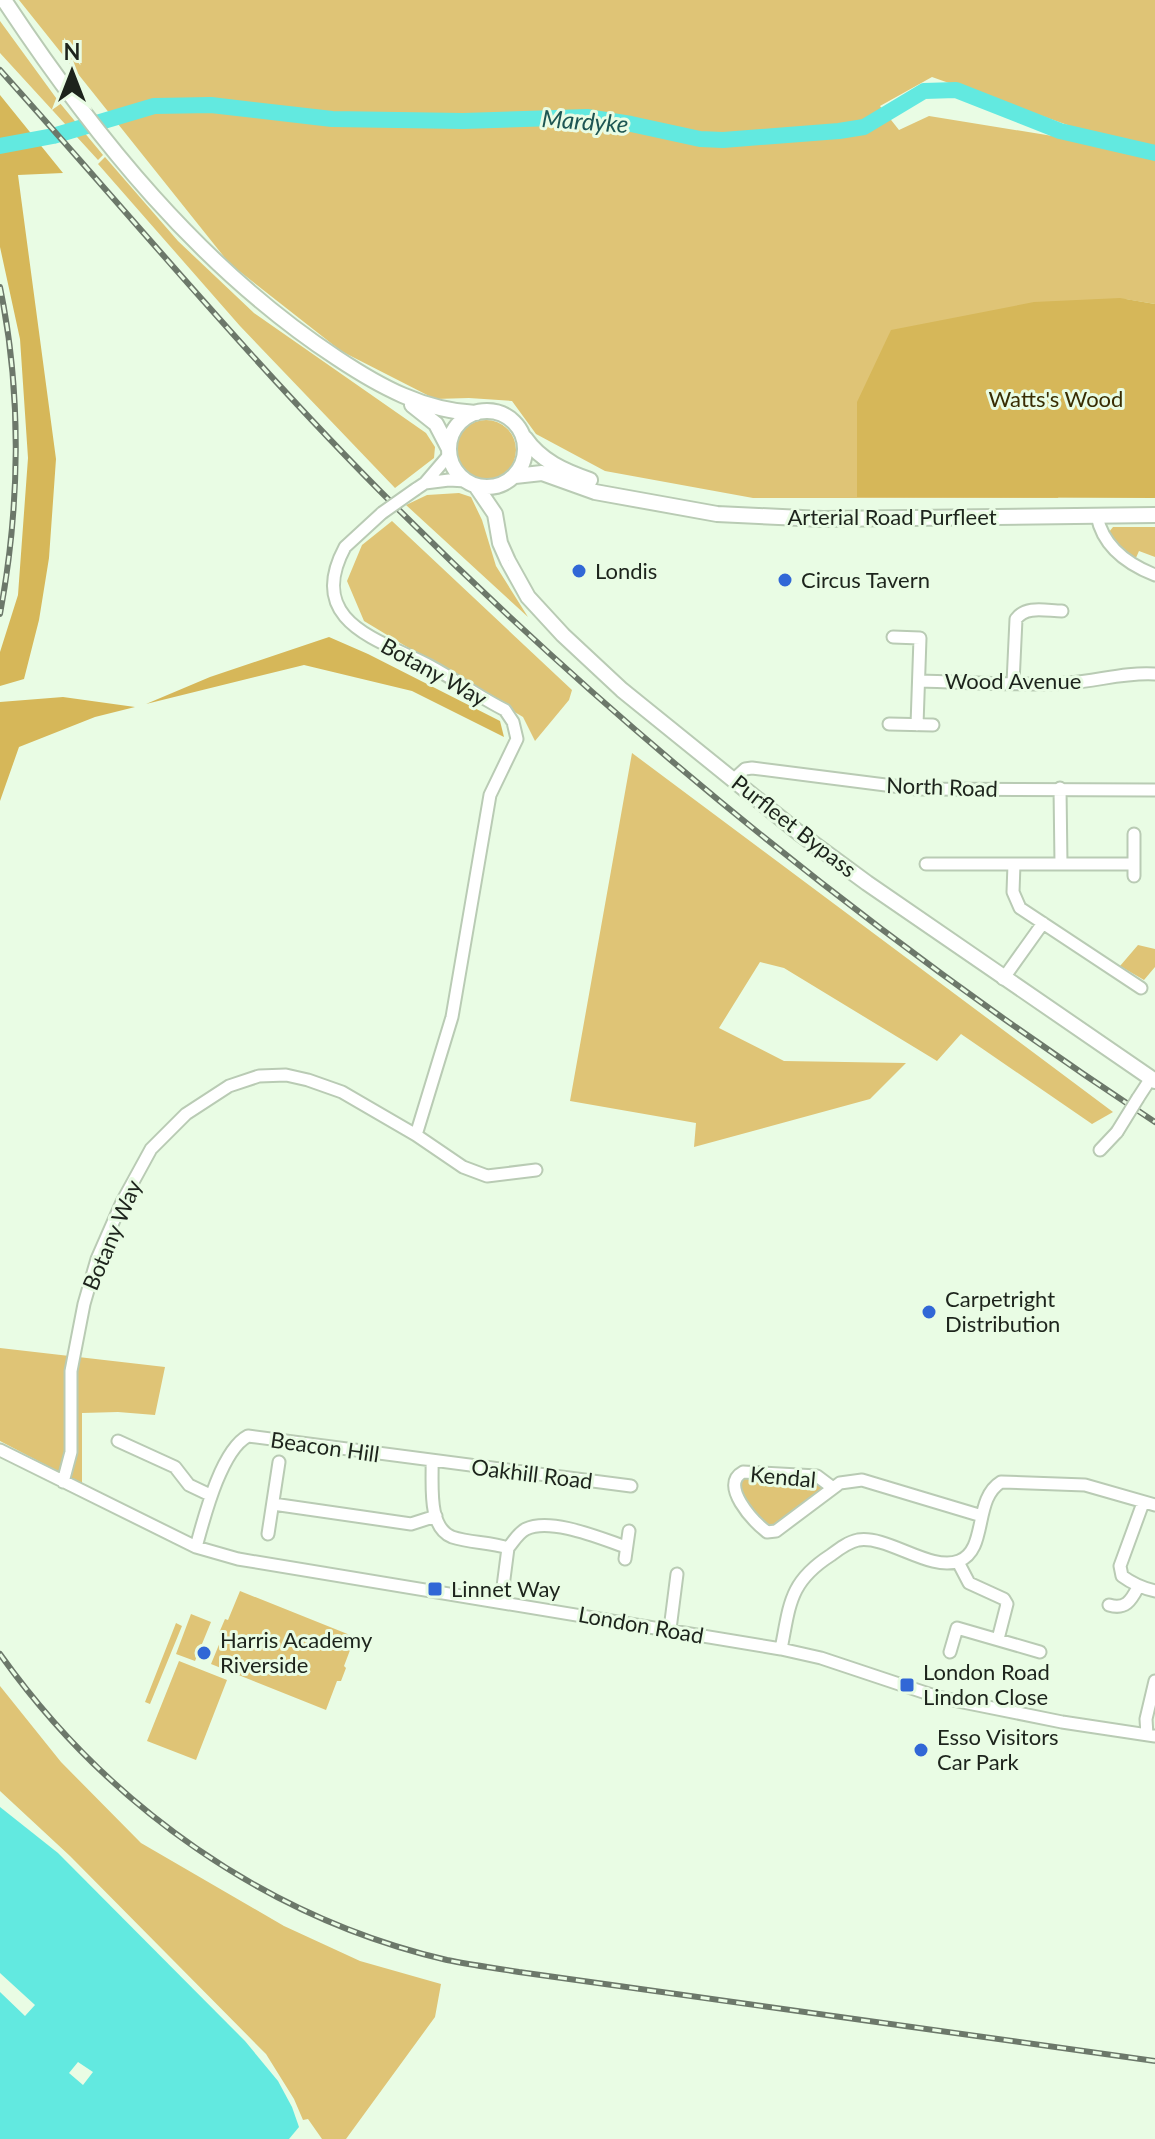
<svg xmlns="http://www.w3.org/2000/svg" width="1155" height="2139" font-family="Lato,sans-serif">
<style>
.green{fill:#dfc476;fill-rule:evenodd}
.forest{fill:#d6b759}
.water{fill:#62e9e0}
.pier{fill:#e9fce4}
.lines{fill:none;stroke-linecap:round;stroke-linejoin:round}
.river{stroke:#62e9e0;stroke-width:16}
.minor-casing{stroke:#b9cbb4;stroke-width:15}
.major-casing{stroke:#b9cbb4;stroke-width:18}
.minor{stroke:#fff;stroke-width:11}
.major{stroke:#fff;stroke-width:14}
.rail-casing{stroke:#6c786a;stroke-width:6}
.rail{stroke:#e9fce4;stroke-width:3;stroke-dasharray:9;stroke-linecap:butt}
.minor-bridge-casing{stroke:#b9cbb4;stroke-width:15;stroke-linecap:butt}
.minor-bridge{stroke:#fff;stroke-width:11}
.poi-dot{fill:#3167d6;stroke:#e9fce4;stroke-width:3}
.labels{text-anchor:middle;stroke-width:6;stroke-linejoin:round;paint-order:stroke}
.park-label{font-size:22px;fill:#392c02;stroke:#e9fce4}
.street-label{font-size:22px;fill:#1d241c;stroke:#e9fce4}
.poi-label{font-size:22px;fill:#1d241c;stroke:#e9fce4;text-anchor:start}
.water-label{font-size:24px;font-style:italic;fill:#1d5653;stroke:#e9fce4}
</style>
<rect width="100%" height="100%" fill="#e9fce4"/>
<path class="green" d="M19 0H1155V304L1125 299 1058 498H753L605 471 536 434 512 401 469 398 435 399 341 351 229 263ZM932 77 1076 128 1077 140 929 116 899 130 880 106Z
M0 21 59 102 103 155 98 160 0 53Z
M105 157 178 241 254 313 426 433 435 447 434 458 395 488 240 326 98 164Z
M456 450a30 30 0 1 1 60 0a30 30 0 1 1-60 0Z
M459 493 471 497 482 520 496 566 528 617 406 505 427 495Z
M392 521 572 690 569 700 535 741 523 717 364 621 347 581 362 545Z
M1113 527H1155V557L1139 551 1135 560C1124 553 1113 544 1109 532Z
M632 753 1113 1112 1092 1124 961 1034 937 1061 784 968 760 962 719 1028 784 1061 906 1063 870 1099 694 1147 696 1123 570 1101Z
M1138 945 1155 949V967L1144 980 1120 966Z
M0 1348 165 1367 155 1415 118 1412 82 1413V1484L0 1441Z
M741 1478 821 1481 824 1489 770 1527 765 1525 739 1490Z
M240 1591 355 1637 344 1666 346 1668 341 1681H337L326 1710 211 1664 223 1635 219 1633 225 1619 228 1620Z
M191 1614 211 1622 195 1661 176 1654Z
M176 1623 182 1626 150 1704 145 1702Z
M179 1661 227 1680 196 1760 147 1741Z
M0 1686 61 1762 141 1843 284 1926 360 1961 441 1984 435 2017 346 2139H322L308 2119 303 2120 294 2099 266 2054 70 1856 0 1791Z"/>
<path class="forest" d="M0 95 63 173 18 175 56 459 49 558 39 620 24 679 0 686V652L18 595 28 458 20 339 0 247Z
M1120 298 1155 304V498L857 497V402L891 330 1034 302Z
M329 637 368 654 500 721 504 737 412 691 304 665 146 704 210 677Z
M63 697 135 707 95 717 19 747 0 801V702Z"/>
<path class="water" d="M0 1807 58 1853 245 2041 278 2081 292 2107 299 2127 289 2139H0Z"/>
<path class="pier" d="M0 1973 35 2005 25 2016 0 1992Z
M78 2062 93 2072 83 2085 69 2073Z"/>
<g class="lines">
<path class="river" d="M0 146 53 136 154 106 211 105 332 119 463 121 587 117 631 124 700 139 723 140 839 131 864 127 924 91 956 90 1060 131 1155 153"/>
<g class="minor-casing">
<path id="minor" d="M425 483 449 480 466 481
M416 489 425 483 449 455
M382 513 345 547C304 623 381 640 430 666 456 680 479 697 505 710L513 722 517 739 490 795 452 1017 416 1135
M1097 516C1103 547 1127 564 1155 575
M893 637 920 638 917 725
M919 681C968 682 1019 686 1068 683 1098 681 1125 672 1155 674
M1013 683 1016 619C1026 605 1047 611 1062 611
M889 724 933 725
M734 779 745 769 752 768 917 789 1155 790
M1060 788 1061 864
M926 864H1134
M1014 864 1013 892 1020 908 1141 988
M1134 876V834
M1003 979 1043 923
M1138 1098 1151 1078
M1100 1150 1117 1132
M118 1441 175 1467 189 1485 210 1495
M0 1450 196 1547 238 1559 781 1649 821 1658 938 1697 1062 1722 1155 1736
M432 1461C433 1483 427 1527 452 1537 470 1543 490 1542 508 1548L501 1602
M63 1482 71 1452V1371L84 1304 97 1259 122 1202 151 1149 186 1114 229 1086 259 1076 286 1075 308 1080 342 1092 416 1135 463 1167 487 1176 536 1170
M833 1488 817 1476 743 1472C719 1485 753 1521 767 1532L776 1531 840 1483 862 1480 982 1516
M1143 1503 1120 1566 1122 1576C1133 1584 1142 1588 1155 1591
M273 1504 411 1524 436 1516
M268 1534 279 1462
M196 1547C204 1518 221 1450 248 1436L631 1486
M508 1548C514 1541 518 1533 526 1529 551 1517 602 1539 626 1547
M625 1559 629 1531
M958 1562 969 1583 1004 1599 1007 1604 998 1639
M1109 1605C1125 1610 1131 1601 1138 1587
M670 1629 677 1574
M781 1649C790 1604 789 1582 831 1555 839 1549 848 1542 858 1540 888 1535 930 1572 959 1561 988 1550 973 1499 1001 1482L1085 1485 1155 1505
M950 1652 957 1628 1040 1652
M1147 1735 1146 1719 1155 1681"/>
</g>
<g class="major-casing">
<path id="major" d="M4 0C94 136 200 268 337 358 379 386 424 411 476 413
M412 405 436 424 448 447
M449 449a38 38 0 1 1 76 0a38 38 0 1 1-76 0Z
M525 438C541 461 564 471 590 480
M515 476 542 473 595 492 717 514 823 519 1155 515
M476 486 495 514 500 543 508 561 528 597 563 635 622 690 799 833 867 883 1155 1081"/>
</g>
<use href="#minor" class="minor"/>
<use href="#major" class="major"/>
<g class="rail-casing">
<path id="rail" d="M0 70C132 217 257 369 397 508 627 738 883 943 1155 1122
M0 287C22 394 20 507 0 614
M0 1654C107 1805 266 1918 447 1960 471 1965 495 1968 519 1972L1155 2061"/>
</g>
<use href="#rail" class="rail"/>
<g class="minor-bridge-casing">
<path id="minor-bridge" d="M382 513 416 489
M1117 1132 1138 1098"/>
</g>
<use href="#minor-bridge" class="minor-bridge"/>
</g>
<g class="poi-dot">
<circle cx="579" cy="571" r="8"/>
<circle cx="785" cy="580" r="8"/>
<circle cx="929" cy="1312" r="8"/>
<rect x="427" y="1581" width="16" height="16" rx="4"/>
<circle cx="204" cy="1653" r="8"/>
<rect x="899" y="1677" width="16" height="16" rx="4"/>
<circle cx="921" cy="1750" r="8"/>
</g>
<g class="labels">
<g class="park-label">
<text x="1056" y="407">Watts's Wood</text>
</g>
<g class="street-label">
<text x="892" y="525">Arterial Road Purfleet</text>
<text transform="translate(434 672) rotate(29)" y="8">Botany Way</text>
<text x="1013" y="689">Wood Avenue</text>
<text transform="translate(942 787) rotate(2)" y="8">North Road</text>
<text transform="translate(794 826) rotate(38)" y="8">Purfleet Bypass</text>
<text transform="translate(112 1235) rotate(-67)" y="8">Botany Way</text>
<text transform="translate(325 1447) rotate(8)" y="8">Beacon Hill</text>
<text transform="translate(532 1474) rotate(7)" y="8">Oakhill Road</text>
<text transform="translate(783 1477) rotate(5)" y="8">Kendal</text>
<text transform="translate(641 1625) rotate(10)" y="8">London Road</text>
</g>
<g class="poi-label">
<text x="595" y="579">Londis</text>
<text x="801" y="588">Circus Tavern</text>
<text x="945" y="1307">Carpetright<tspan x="945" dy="25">Distribution</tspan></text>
<text x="451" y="1597">Linnet Way</text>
<text x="220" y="1648">Harris Academy<tspan x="220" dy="25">Riverside</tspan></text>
<text x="923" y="1680">London Road<tspan x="923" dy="25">Lindon Close</tspan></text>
<text x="937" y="1745">Esso Visitors<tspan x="937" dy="25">Car Park</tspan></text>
</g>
<g class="water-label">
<text transform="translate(585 122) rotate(4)" y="8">Mardyke</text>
</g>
</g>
<g transform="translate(72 72)" stroke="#e9fce4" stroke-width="6" paint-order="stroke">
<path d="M0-6L14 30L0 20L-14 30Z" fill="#1d241c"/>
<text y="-12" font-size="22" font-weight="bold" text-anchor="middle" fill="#1d241c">N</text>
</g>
</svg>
